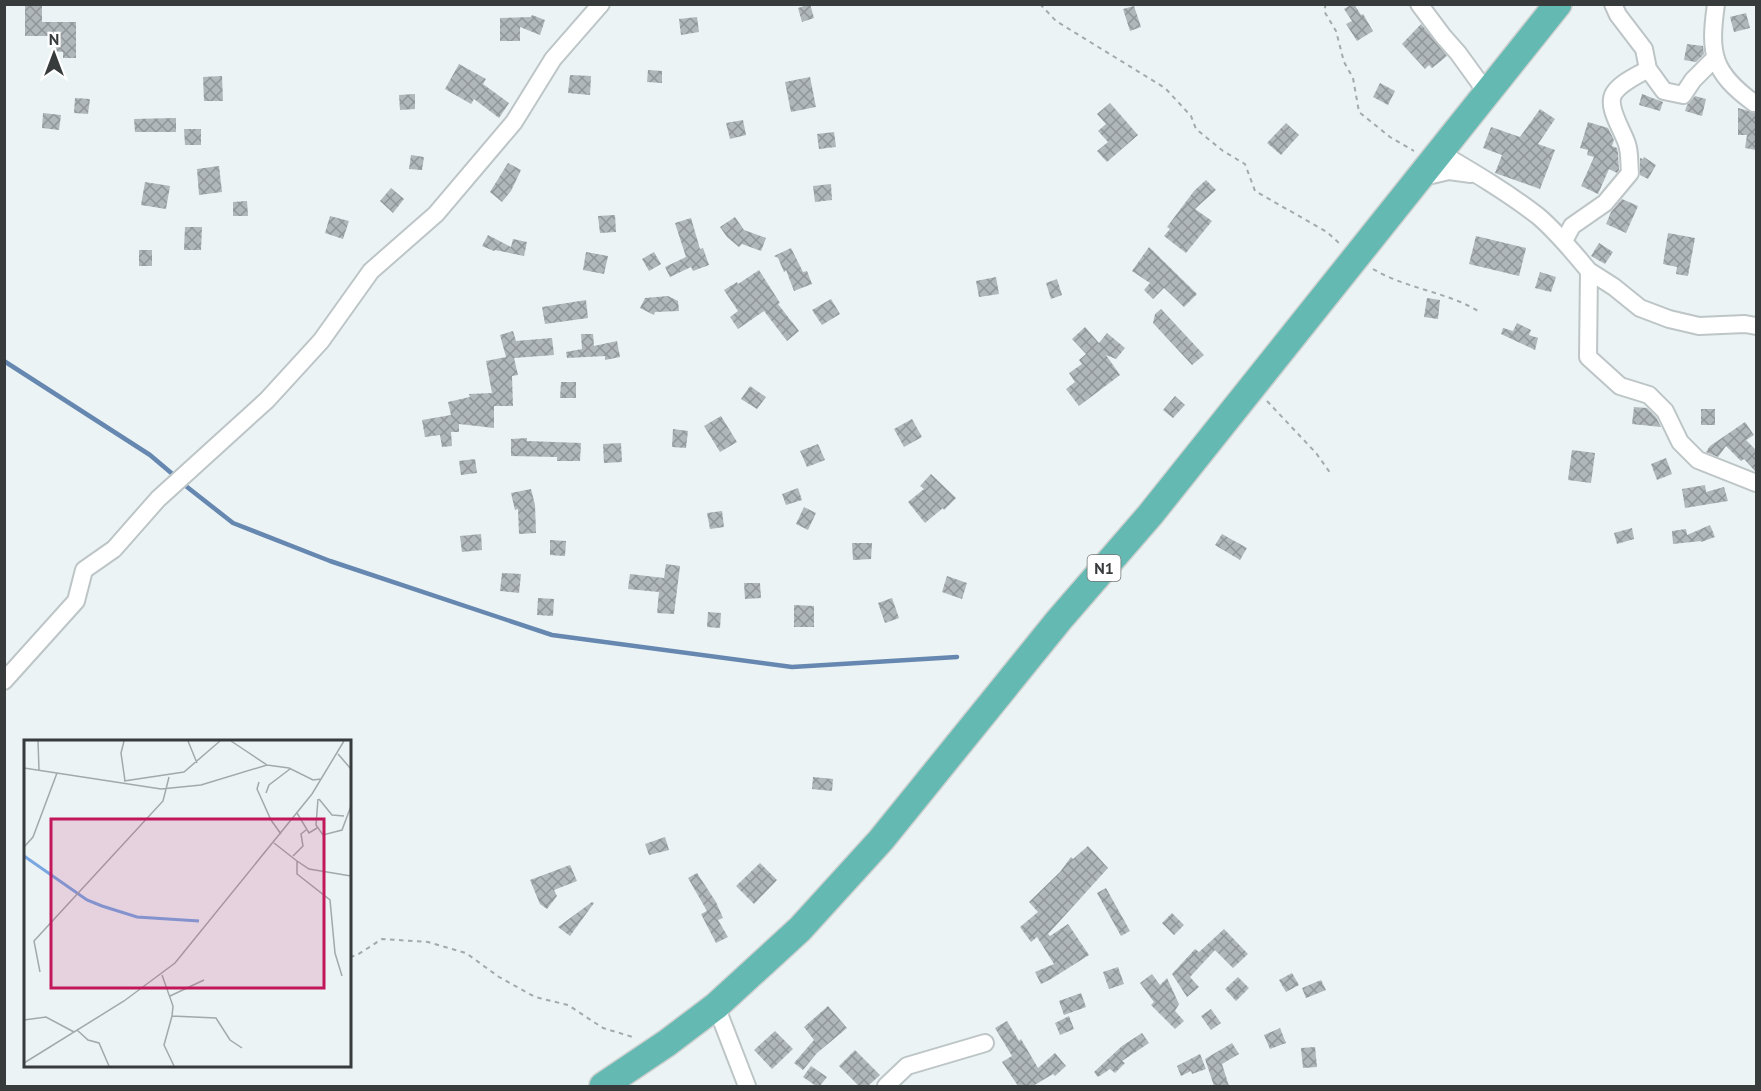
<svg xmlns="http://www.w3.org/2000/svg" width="1761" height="1091" font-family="'PT Sans',sans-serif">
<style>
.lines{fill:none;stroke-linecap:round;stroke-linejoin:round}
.stream{stroke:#6587b0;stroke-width:4.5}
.building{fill:url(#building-cross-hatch)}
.minor-casing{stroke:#bdc5c7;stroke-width:20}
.trunk-casing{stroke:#cfd0d0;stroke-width:30}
.path{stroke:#a3aaab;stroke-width:2;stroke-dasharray:4.5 4.5;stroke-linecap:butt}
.minor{stroke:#fff;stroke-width:16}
.trunk{stroke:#64bab2;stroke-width:27}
.labels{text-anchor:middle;stroke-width:4.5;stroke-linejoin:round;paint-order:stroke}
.shield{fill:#fff;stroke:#737676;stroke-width:1.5}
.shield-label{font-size:16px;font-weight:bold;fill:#373b3b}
.inset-river{fill:none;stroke:#79a7e2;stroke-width:3}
.inset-road{fill:none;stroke:#a3a9ab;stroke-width:1.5}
.view{fill:#c2185b;fill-opacity:0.15;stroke:#c2185b;stroke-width:3}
.inset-edge{fill:none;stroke:#373b3b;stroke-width:3}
</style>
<defs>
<pattern id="building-cross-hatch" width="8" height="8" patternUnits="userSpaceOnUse" patternTransform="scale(1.5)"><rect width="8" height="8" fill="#b0b7ba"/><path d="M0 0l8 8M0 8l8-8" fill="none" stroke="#909698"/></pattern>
</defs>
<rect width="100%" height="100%" fill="#ebf3f5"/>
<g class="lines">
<path class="stream" d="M4 361 150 455 176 477
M182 483 233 523 330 561 552 635 792 667 957 657"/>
</g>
<path class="building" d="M810 4 814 18 802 22 798 8Z
M1352 4H1354L1361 15 1363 14 1373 31 1357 41 1346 24 1352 21 1344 9Z
M25 6H42V22H76V58H63V52L52 51V36H25Z
M1134 6 1141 27 1130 31 1123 9Z
M1746 13 1750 28 1734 32 1730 17Z
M532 15 545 20 540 35 520 27V41H500V18H498L531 17Z
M697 17 699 32 681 35 679 19Z
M1421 24 1447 56 1432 68 1429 65 1425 69 1402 44Z
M1687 44 1703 46 1704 54 1696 62 1684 60Z
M459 64 486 79 483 84 509 103 499 118 474 99 471 104 445 89Z
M648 70 662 71V83L647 82Z
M570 75 591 76 590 95 568 93Z
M222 76 223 101H204L203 77Z
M810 77 816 107 791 112 785 82Z
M1380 83 1395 91 1388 105 1373 97Z
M415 94V109L400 110 399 95Z
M1642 94 1663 102 1660 111 1639 105Z
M1695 96 1706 99 1702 116 1685 111 1687 105Z
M75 98 90 99 88 114 74 113Z
M1110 103 1138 135 1107 162 1097 151 1108 142 1098 131 1106 124 1097 114Z
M1738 108 1756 113V150L1745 148 1747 135H1738Z
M1540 109 1555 119 1538 144 1555 150 1540 189 1495 173 1502 155 1483 148 1491 127 1520 137Z
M43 113 61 115 59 130 42 128Z
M176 118V132H135L134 119Z
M743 120 746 135 730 139 726 123Z
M1588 122 1608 128 1614 140 1612 146 1617 148 1618 153 1619 170 1617 173 1609 169 1598 194 1581 186 1594 157 1587 155 1588 150 1580 148Z
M1286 123 1299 135 1281 155 1267 143Z
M184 129H201V145H185Z
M834 132 836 147 819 149 817 134Z
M411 155 424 157 422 170 409 169Z
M1644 157 1656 165 1648 179 1640 175V158L1643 159Z
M508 163 521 170 511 191 502 202 490 192Z
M219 166 222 192 199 195 197 169Z
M1206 180 1216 190 1195 209 1212 221 1186 253 1164 236 1170 229 1167 227 1194 191Z
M145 182 170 186 166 209 141 205Z
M831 184 832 200 815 202 813 186Z
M391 188 404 199 393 213 380 201Z
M1622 199 1638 206 1626 233 1606 224 1611 212Z
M247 201 248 216H233V202Z
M615 215 616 232 600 233 598 216Z
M330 216 349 221 343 239 325 233Z
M735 217 744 230 766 238 761 251 742 244 739 247 727 237 720 227Z
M691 218 700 249 703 248 709 265 693 271 691 267 670 277 665 267 686 257 675 223Z
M185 227H202L201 250H184Z
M1668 233 1695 238 1688 276 1676 274 1677 267 1663 264Z
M488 235 511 247 513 239 527 242 524 256 495 250 494 251 482 246Z
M1476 236 1526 248 1519 276 1469 264Z
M1599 243 1613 252 1605 264 1591 256Z
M1149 247 1197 294 1184 307 1164 288 1153 299 1144 290 1150 283 1132 271Z
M791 248 803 272 807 271 812 284 794 291 786 270 784 272 778 258 774 256Z
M139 250H152V266H139Z
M586 252 608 256 604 274 583 270Z
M654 252 661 264 649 271 642 259Z
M759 270 780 303 778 304 799 331 787 341 764 311 738 329 730 317 738 311 724 290 737 282 738 284Z
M1540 272 1556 277 1551 292 1535 288Z
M996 277 999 294 979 297 976 281Z
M1057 279 1062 295 1051 299 1046 283Z
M668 296 678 301 679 311 655 312 654 315 640 308 645 298Z
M1427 298 1440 300 1438 319 1424 317Z
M831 299 840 314 822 325 812 310Z
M586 300 588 318 545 324 542 307Z
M1161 309 1204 355 1192 365 1153 323 1155 314Z
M1517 323 1531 330 1529 335 1538 338 1535 350 1501 334 1503 328 1513 331Z
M1085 327 1099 343 1107 333 1125 348 1116 359 1106 355 1120 375 1079 406 1066 389 1075 382 1069 373 1082 364 1079 360 1086 354 1072 339Z
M513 331 516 341 552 338 554 355 514 358 518 375 512 376 513 406H494V428L459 424V432H451L452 446 442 447 440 435 425 437 422 420 451 415 448 402 470 397 469 394 492 393 486 361 506 357 500 335Z
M581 334H593L594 346 617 341 620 357 605 360V356L567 358 566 352 582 349Z
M561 382H576V398H560Z
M750 386 766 397 757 409 741 399Z
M1175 396 1185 405 1173 418 1163 410Z
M1634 407 1647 408 1656 417 1661 427 1632 424Z
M1701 409H1715V425H1701Z
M721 416 737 442 720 452 704 426Z
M912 419 922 437 904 447 894 429Z
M1745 422 1754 435 1746 440 1756 450V472L1744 459 1741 461 1726 446 1718 457 1706 452 1710 446Z
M673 429 688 431 686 448 672 447Z
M527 438V441L581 443 580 461H557V457L511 456V439Z
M621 443 622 462 604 463 603 444Z
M818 444 825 460 807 467 800 451Z
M1572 450 1595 453 1591 483 1568 480Z
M1666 458 1672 474 1657 480 1651 464Z
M475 459 477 473 461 475 459 461Z
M931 474 956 498 944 510 943 508 925 523 908 502 924 489 920 486Z
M1705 485 1706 492 1724 487 1728 501 1685 508 1682 489Z
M798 488 802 500 786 505 782 494Z
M531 489 535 505 536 533 519 534 518 509 515 510 511 493Z
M804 507 816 513 808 530 796 524Z
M722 511 724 527 710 529 707 513Z
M1710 525 1715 537 1701 542V541L1673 544 1672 531 1686 529 1687 535Z
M1632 528 1634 539 1617 544 1614 533Z
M481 534 482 550 462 552 460 536Z
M1222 534 1247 548 1240 560 1215 545Z
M550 540 566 541 565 556 550 555Z
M852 543H872L871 559 853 560Z
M666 564 680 566 674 614 657 613 659 592 628 589 630 574 664 578Z
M502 573 521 574 519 593 500 591Z
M947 576 967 583 962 599 942 592Z
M744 583H760L761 598 745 599Z
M538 598 554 599 553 616 537 615Z
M892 598 899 618 885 623 878 603Z
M794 605 814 606V627H794Z
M708 612 721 613 720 628 707 627Z
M813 777 833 779 832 791 812 789Z
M665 837 669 850 649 855 645 844Z
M1088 846 1108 868 1048 934 1050 936 1068 924 1089 955 1051 979 1041 984 1035 972 1054 964 1037 937 1031 942 1020 927 1038 912 1029 902 1060 872 1071 857 1073 859Z
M760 863 777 880 754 904 736 886Z
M570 865 577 881 554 890 557 896 547 909 540 904 530 880Z
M697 873 716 902 723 918 718 920 728 937 716 943 701 914 707 911 688 878Z
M1106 888 1130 931 1121 936 1097 893Z
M592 902 594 903 570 936 558 927Z
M1172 913 1184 925 1174 935 1162 923Z
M1224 929 1248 954 1233 968 1215 950 1190 977 1199 987 1187 997 1172 974 1195 949 1199 952Z
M1118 967 1124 984 1109 989 1103 972Z
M1292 973 1299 985 1286 992 1279 980Z
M1152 974 1160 985 1167 978 1179 1004 1175 1011 1184 1021 1175 1029 1151 1005 1154 1002 1140 983Z
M1238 977 1249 988 1236 1001 1225 989Z
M1321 980 1326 990 1306 998 1302 988Z
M1081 993 1086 1007 1064 1015 1059 1001Z
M828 1006 847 1028 817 1053 803 1070 794 1063 814 1040 804 1027Z
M1211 1009 1221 1023 1211 1030 1201 1016Z
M1069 1016 1074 1029 1060 1035 1055 1023Z
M1007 1021 1019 1041 1021 1039 1038 1068 1055 1053 1066 1066 1055 1076 1053 1074 1033 1086H1018L1002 1062 1012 1056 995 1028Z
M1280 1028 1286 1043 1270 1049 1264 1035Z
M775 1031 793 1049 772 1069 754 1050Z
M1142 1033 1149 1043 1122 1061 1125 1063 1115 1073 1110 1069 1098 1077 1094 1072 1122 1046Z
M1232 1043 1239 1054 1222 1064 1229 1086H1214L1205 1059Z
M1315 1047 1317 1067 1303 1068 1301 1048Z
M855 1050 880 1075 868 1086H859L839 1066Z
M1200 1054 1206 1069 1192 1074 1191 1071 1181 1076 1177 1066Z
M811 1066 827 1077 820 1086H816L803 1077Z"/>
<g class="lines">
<g class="minor-casing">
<path id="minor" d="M1419 4 1443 36 1458 53 1487 93
M1613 4 1618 15 1644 49 1648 69 1664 91 1683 95 1693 80 1715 58
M1716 4C1709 54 1712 72 1754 103L1756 102
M1439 152C1473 172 1507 192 1538 216 1557 232 1573 252 1589 271L1588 357 1620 386 1649 395 1665 411 1680 442 1698 460 1756 483
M1419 178 1449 171 1471 174
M1564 241 1572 226 1605 203 1630 173C1629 164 1630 153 1627 144 1623 131 1607 108 1613 95 1619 83 1637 76 1648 69
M1589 271 1614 287 1640 308 1669 319 1699 326 1745 324 1756 326
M4 681 76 601 84 570 114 549 158 499 267 400 321 341 371 271 436 214 514 122 553 59 601 4
M716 1006 747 1086
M886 1086 907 1066 985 1043"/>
</g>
<g class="trunk-casing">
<path id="trunk" d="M603 1086 667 1043 716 1006 800 929 881 840 1059 620 1150 515 1558 4"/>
</g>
<path class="path" d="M1040 4 1056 21 1165 88 1191 116 1196 129 1223 151 1245 164 1255 191 1327 232 1340 244
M1326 4 1324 11 1336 31 1344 62 1353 78 1359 112 1390 137 1414 151
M1373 269C1407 289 1447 292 1478 311
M1267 401 1316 453 1331 474
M350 957 357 955 382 939 428 942 466 953 499 977 535 997 568 1005 603 1028 636 1038"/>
<use href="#minor" class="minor"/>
<use href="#trunk" class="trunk"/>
</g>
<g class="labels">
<rect class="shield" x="1087.5" y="555" width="33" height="26" rx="4.5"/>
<g class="shield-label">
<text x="1104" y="574">N1</text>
</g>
</g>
<g transform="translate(24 740)">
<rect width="327" height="327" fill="#ebf3f5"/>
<path class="inset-river" d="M0 116 63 160 78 166 113 177 175 181"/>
<path class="inset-road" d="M14 1 15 30M100 1 97 13 101 41M164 1 173 23M207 1 243 25M314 14 327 29M0 28 137 49 177 45 243 25 265 28 289 40 297 39M100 41 160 32 196 1M235 42 233 49 247 80 257 94M242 53 245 45 266 29M294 59 292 85 299 95 318 90 327 66M295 59 308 75 320 76M273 73 285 93 293 88M250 103 273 121V134L306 160 311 213 318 236M0 107 9 97 33 33M269 116 279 106 277 94 282 90M273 121 285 129 327 136M16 232 10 201 139 61 145 37M138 235 149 266 148 276 192 278 206 300 218 308M146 256 180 240M148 276 140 305 150 326M0 280 22 277 50 292M53 290 64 300 75 303 85 326M0 323 100 261 151 223 288 54 320 1"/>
<path class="view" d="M27 79H300V248H27Z"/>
<rect width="327" height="327" class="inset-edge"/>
</g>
<rect width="1761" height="1091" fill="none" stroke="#373b3b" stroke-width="12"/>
<g transform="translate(54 54)" stroke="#ffffff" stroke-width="4.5" paint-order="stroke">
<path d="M0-4.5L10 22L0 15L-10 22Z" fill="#373b3b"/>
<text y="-9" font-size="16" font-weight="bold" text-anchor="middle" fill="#373b3b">N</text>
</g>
</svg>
